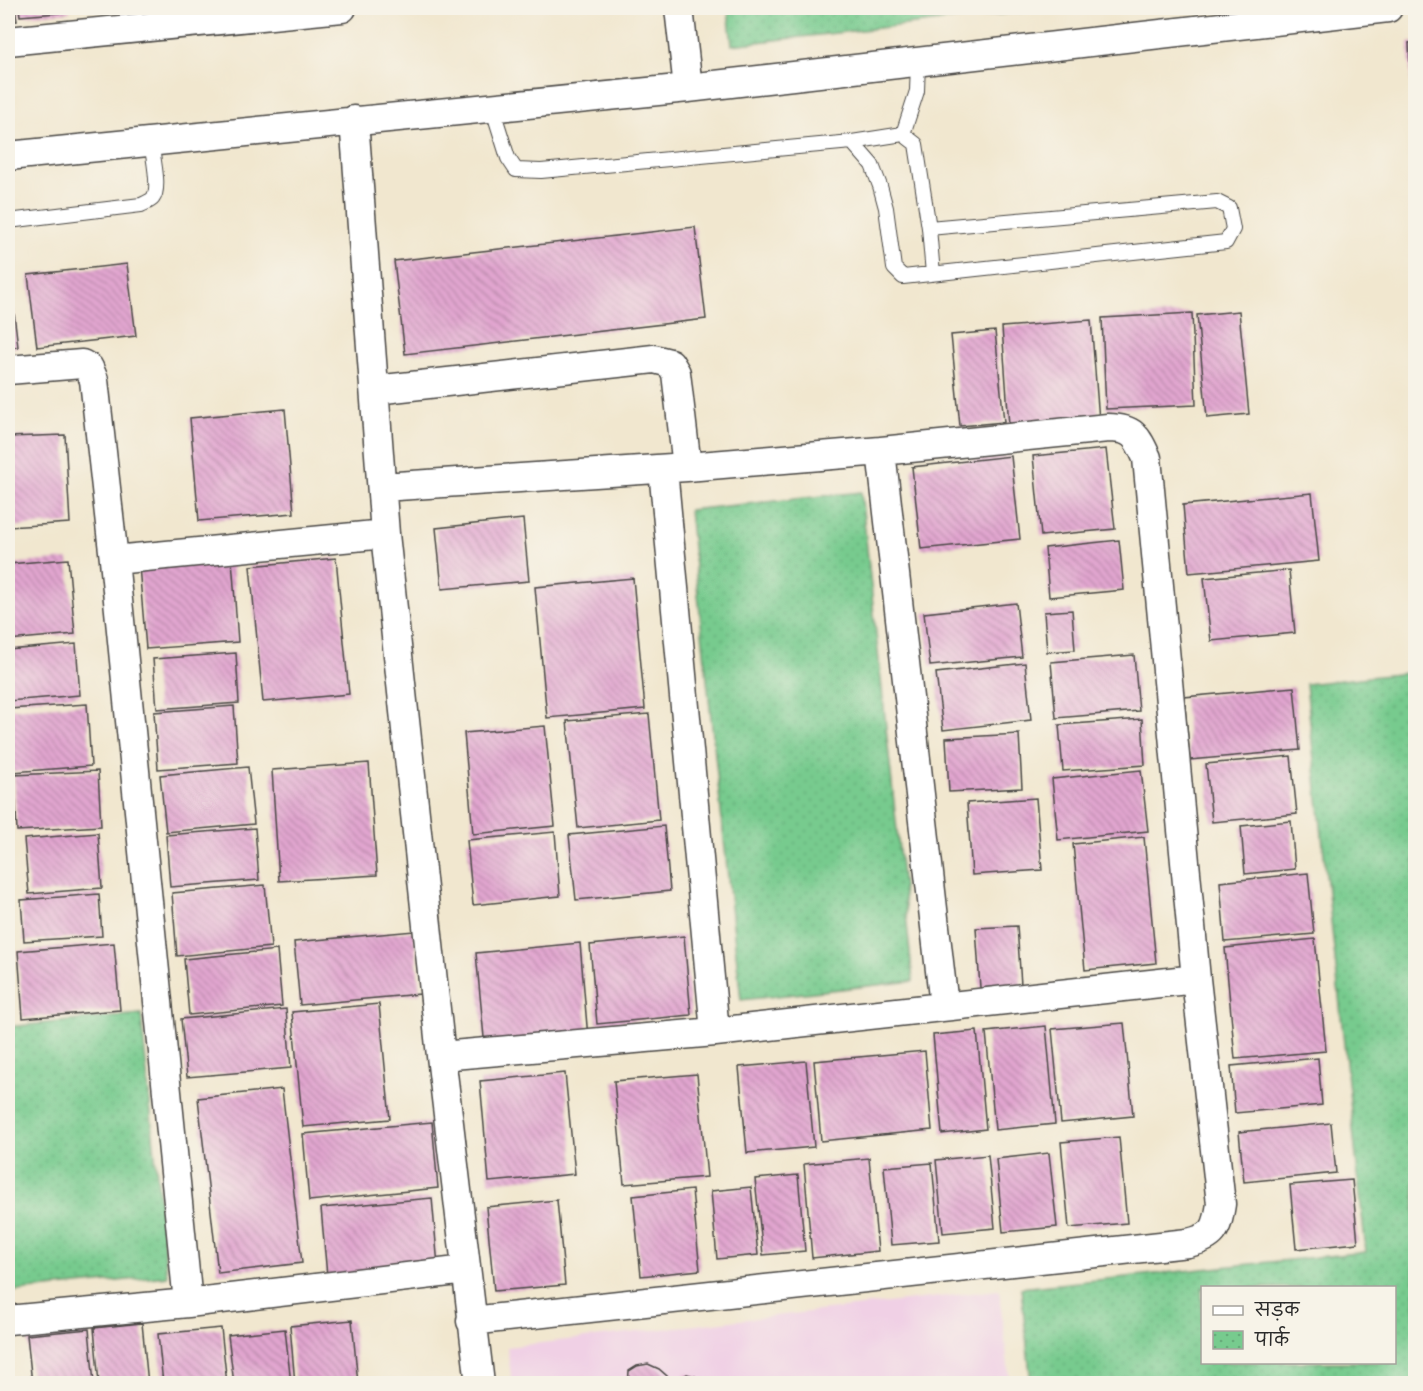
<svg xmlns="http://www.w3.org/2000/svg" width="1423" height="1391" font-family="'Architects Daughter','Playpen Sans Deva',sans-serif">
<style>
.built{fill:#f0d0e5}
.park{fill:url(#park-dots);stroke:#517b5c;stroke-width:1.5;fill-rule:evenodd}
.building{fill:url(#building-back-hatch)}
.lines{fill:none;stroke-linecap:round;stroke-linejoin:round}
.service-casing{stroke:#494744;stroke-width:16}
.minor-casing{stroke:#494744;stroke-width:31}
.service{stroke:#fff;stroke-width:14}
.minor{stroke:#fff;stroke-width:28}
</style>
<defs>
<pattern id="park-dots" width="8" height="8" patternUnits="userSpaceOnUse" patternTransform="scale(1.5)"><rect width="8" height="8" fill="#77cb8e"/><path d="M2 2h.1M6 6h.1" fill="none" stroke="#67ae7b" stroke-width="1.8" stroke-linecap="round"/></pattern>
<pattern id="building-back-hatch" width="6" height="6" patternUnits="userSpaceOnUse" patternTransform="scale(1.5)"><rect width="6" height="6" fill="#e2a6d0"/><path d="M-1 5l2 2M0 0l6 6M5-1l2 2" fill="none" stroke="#b787a9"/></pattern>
</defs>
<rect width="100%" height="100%" fill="#f7f3e8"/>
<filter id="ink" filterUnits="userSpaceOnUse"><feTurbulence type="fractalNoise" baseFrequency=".0167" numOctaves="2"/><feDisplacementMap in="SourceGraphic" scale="12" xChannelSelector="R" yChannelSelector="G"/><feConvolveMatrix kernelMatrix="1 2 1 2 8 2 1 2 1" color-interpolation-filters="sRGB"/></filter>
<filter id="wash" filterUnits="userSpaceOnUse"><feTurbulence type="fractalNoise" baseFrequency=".008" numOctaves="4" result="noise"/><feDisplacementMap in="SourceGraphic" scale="24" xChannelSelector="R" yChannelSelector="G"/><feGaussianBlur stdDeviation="1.35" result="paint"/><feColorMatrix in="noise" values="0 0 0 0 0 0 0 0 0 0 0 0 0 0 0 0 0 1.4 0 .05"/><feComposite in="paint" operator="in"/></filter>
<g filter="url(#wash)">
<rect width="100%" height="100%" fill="#f1e7cf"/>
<path class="built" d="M999 1290 1010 1383H512L507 1347Z"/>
<path class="park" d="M728 8H1053L732 45Z
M861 492 913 981 741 1000 689 510Z
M1415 672V1383H1031L1021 1288 1366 1252 1306 684ZM1202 1288H1394V1362H1202Z
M141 1014 167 1276 8 1292V1027Z"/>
<g id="blocks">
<path class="building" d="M8 8H15L17 21 8 22Z
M19 8H69L70 12 20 16Z
M134 8H186V9L134 13Z
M1416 42V149H1414L1409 43Z
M695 227 706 319 405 354 394 261Z
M127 264 136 336 37 347 28 275Z
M8 279H10L18 347 8 348Z
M1239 311 1249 414 1207 418 1197 315Z
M1192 313 1196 405 1106 409 1102 318Z
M1091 320 1099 420 1009 426 1002 327Z
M995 331 1004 422 960 426 951 335Z
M285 409 294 513 199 521 190 418Z
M65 435 70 523 8 527V437Z
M1106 449 1115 529 1041 536 1033 456Z
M1011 456 1020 539 921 549 912 467Z
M1312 493 1319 561 1189 573 1183 505Z
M523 519 529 581 442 589 436 528Z
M1119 540 1124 590 1049 597 1045 548Z
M336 558 349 694 263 702 250 566Z
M68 559 75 634 8 640V564Z
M232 559 238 642 146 649 139 566Z
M1289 570 1295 633 1211 641 1204 578Z
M633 578 645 709 547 718 535 587Z
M1016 603 1022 657 930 666 924 613Z
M1072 610 1075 650 1047 652 1044 612Z
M76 644 80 695 8 701V650Z
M236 653 239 703 157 709 153 659Z
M1134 655 1139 711 1056 718 1051 662Z
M1025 663 1031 720 943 730 936 673Z
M1294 687 1300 750 1190 760 1184 697Z
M87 704 91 766 13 772 8 709Z
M234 706 238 763 158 769 154 712Z
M649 714 659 820 578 828 567 721Z
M1142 719 1145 765 1063 771 1059 725Z
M545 726 555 826 473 834 464 733Z
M1019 734 1022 788 949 792 946 738Z
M1291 756 1297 814 1212 822 1206 764Z
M369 763 377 875 279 881 272 770Z
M248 767 254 824 166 832 160 775Z
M1141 770 1148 831 1058 840 1052 779Z
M98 771 101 826 17 831 14 775Z
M1036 798 1042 870 972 875 967 803Z
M1291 821 1295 869 1245 874 1241 826Z
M664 826 670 891 576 900 569 835Z
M255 828 259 880 170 887 166 835Z
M555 832 560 896 473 905 467 840Z
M98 833 102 888 29 894 24 839Z
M1144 837 1156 963 1085 970 1073 844Z
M1308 873 1314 934 1225 942 1220 882Z
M265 885 271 947 177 956 172 893Z
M99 894 102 936 24 941 21 900Z
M1017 926 1021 985 980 988 976 928Z
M414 931 420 994 300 1005 294 942Z
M684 936 691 1015 597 1024 590 945Z
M1315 939 1326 1051 1235 1059 1225 948Z
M114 943 120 1010 23 1018 18 951Z
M580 943 588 1038 485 1048 476 953Z
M277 950 282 1006 189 1015 184 959Z
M379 1004 390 1119 303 1127 292 1012Z
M286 1009 291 1068 187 1077 181 1019Z
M1124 1023 1133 1116 1061 1123 1052 1029Z
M1046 1026 1055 1124 995 1130 986 1032Z
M977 1031 986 1129 942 1134 933 1035Z
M925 1051 932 1130 821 1141 814 1061Z
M1318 1058 1322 1105 1235 1113 1231 1066Z
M806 1061 814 1147 747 1153 739 1067Z
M565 1073 575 1174 489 1182 480 1081Z
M697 1074 707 1177 624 1184 614 1081Z
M282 1089 302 1263 218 1273 198 1098Z
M432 1122 438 1188 309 1201 303 1134Z
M1331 1123 1336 1173 1244 1182 1239 1132Z
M1119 1137 1127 1223 1069 1228 1061 1142Z
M1049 1153 1057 1227 1003 1232 996 1159Z
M988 1155 995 1228 943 1233 936 1160Z
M869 1158 878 1251 812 1258 804 1164Z
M932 1163 939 1241 891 1245 884 1167Z
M798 1175 805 1251 763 1255 755 1179Z
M1352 1180 1358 1243 1296 1249 1290 1185Z
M751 1187 758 1255 717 1259 711 1191Z
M692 1190 700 1270 641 1276 633 1196Z
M432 1198 438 1266 327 1276 321 1208Z
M557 1200 565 1285 494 1291 486 1207Z
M352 1320 358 1384H295L290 1326Z
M142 1323 148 1384H99L94 1328Z
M221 1328 227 1384H163L158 1334Z
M89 1329 94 1384H32L27 1335Z
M285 1329 291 1384H234L228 1335Z
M648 1364 659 1369 674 1382 687 1374 697 1377 703 1384H628L629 1371 637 1366Z"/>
</g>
</g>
<g filter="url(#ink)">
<use href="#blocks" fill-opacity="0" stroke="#494744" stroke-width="1.5"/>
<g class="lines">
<g class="service-casing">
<path id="service" d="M492 107 508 158 516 170 541 171 852 142 872 165 880 186 886 208 894 268 903 277 1226 242 1233 229 1229 208 1217 202 929 228 916 144 903 134 852 142
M903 134 917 91 918 62
M8 221 141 205C145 203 151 201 153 198 161 188 152 154 151 141
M929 228 933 274"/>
</g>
<g class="minor-casing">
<path id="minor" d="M679 8 688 88
M8 41 342 8
M354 120 385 534 441 1056 480 1384
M8 156 688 88 1388 8
M8 370 82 364 89 368 94 380 114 560 188 1303
M375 390 654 359 670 363 676 373 687 467
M881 451 944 1006
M663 469 715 1032
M382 487 687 467 881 451 1108 428C1133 428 1137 436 1147 458L1196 979 1221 1204C1217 1230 1214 1237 1188 1243L471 1321
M114 560 385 534
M441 1056 715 1032 1196 979
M8 1320 188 1303 466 1270"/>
</g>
<use href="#service" class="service"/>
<use href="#minor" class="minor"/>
</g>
</g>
<rect width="1423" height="1391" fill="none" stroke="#f7f3e8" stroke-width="30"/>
<rect x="1201" y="1286" width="195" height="78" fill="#f7f3e8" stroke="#a5a39c" stroke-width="1.5"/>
<rect x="1213" y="1306" width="30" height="9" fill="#ffffff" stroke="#a5a39c" stroke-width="1.5"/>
<text x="1255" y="1316" font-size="18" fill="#2b2b2b">सड़क</text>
<rect x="1213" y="1331" width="30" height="18" fill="url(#park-dots)" stroke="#a5a39c" stroke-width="1.5"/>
<text x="1255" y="1346" font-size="18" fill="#2b2b2b">पार्क</text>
</svg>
